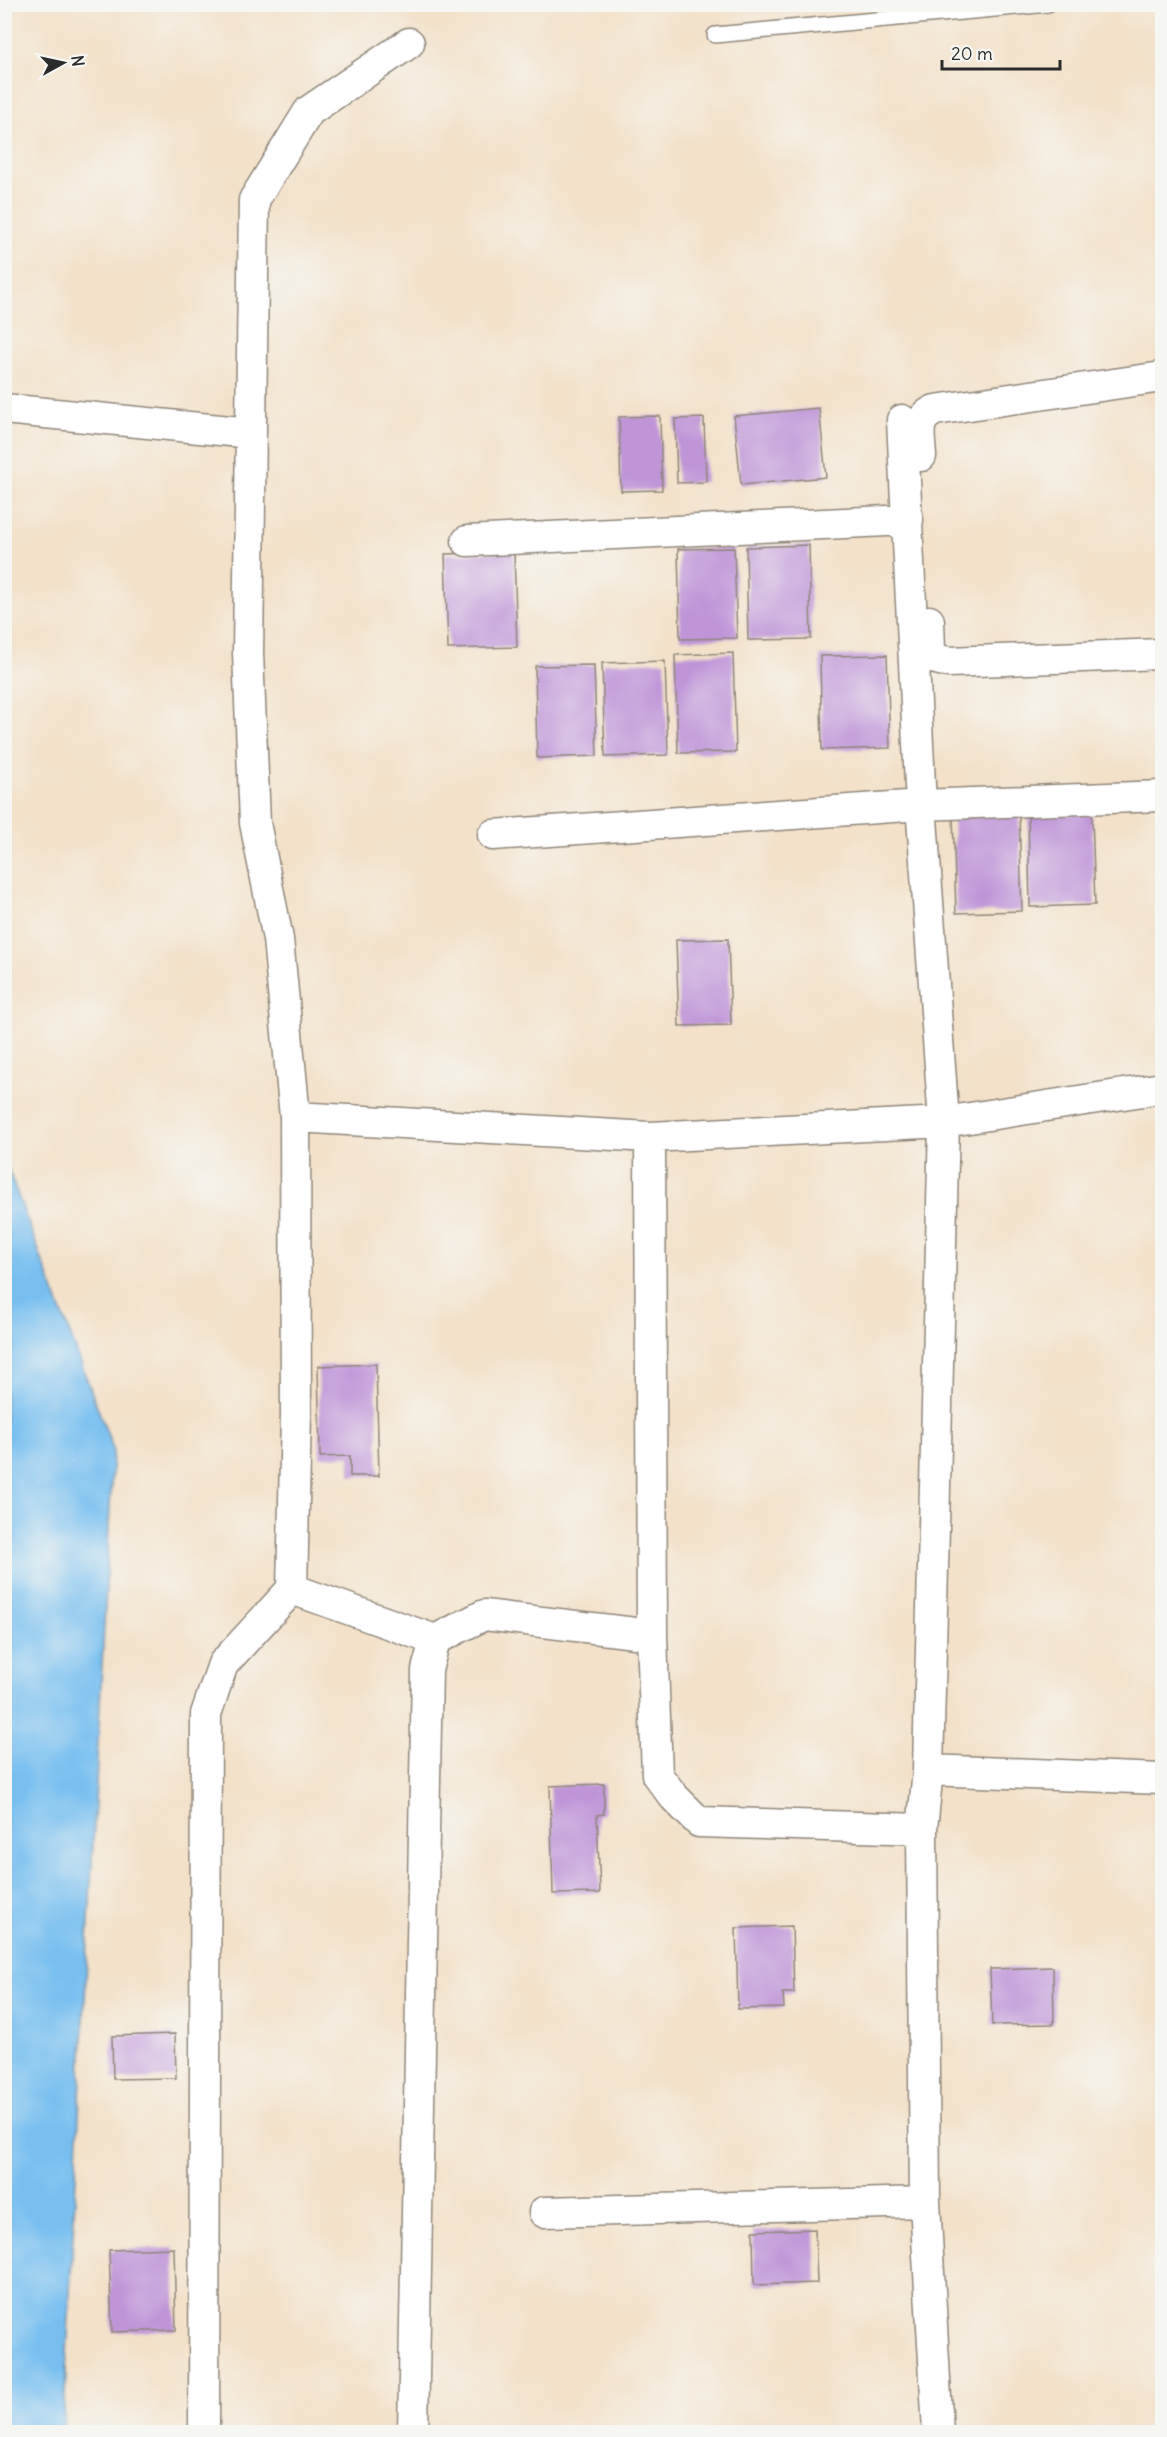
<svg xmlns="http://www.w3.org/2000/svg" width="1167" height="2437" font-family="Delius,sans-serif">
<style>
.water{fill:#78bff0;stroke:#52758e;stroke-width:1.5}
.building{fill:#bf95d8}
.lines{fill:none;stroke-linecap:round;stroke-linejoin:round}
.service-casing{stroke:#8f867a;stroke-width:18}
.minor-casing{stroke:#8f867a;stroke-width:33}
.service{stroke:#fff;stroke-width:15}
.minor{stroke:#fff;stroke-width:30}
</style>
<rect width="100%" height="100%" fill="#f6f6f2"/>
<filter id="ink" filterUnits="userSpaceOnUse"><feTurbulence type="fractalNoise" baseFrequency=".0167" numOctaves="2"/><feDisplacementMap in="SourceGraphic" scale="12" xChannelSelector="R" yChannelSelector="G"/><feConvolveMatrix kernelMatrix="1 2 1 2 8 2 1 2 1" color-interpolation-filters="sRGB"/></filter>
<filter id="wash" filterUnits="userSpaceOnUse"><feTurbulence type="fractalNoise" baseFrequency=".008" numOctaves="4" result="noise"/><feDisplacementMap in="SourceGraphic" scale="24" xChannelSelector="R" yChannelSelector="G"/><feGaussianBlur stdDeviation="1.35" result="paint"/><feColorMatrix in="noise" values="0 0 0 0 0 0 0 0 0 0 0 0 0 0 0 0 0 1.4 0 .05"/><feComposite in="paint" operator="in"/></filter>
<g filter="url(#wash)">
<rect width="100%" height="100%" fill="#f3e1c9"/>
<path class="water" d="M5 1161 113 1449 63 2432H4Z"/>
<g id="blocks">
<path class="building" d="M819 408 826 477 741 485 734 416Z
M660 416 662 490 621 491 619 417Z
M704 418 706 482 677 483 675 419Z
M809 545 811 639 748 640 746 547Z
M734 548 737 638 680 639 678 549Z
M514 552 517 647 448 649 445 554Z
M733 653 736 752 678 753 675 655Z
M887 655 890 748 822 750 820 656Z
M665 661 668 755 605 757 602 663Z
M594 665 597 756 537 758 535 666Z
M1019 813 1022 911 956 913 953 815Z
M1092 814 1095 905 1030 907 1028 815Z
M728 939 731 1025 679 1026 676 940Z
M376 1364 379 1476H350V1456L320 1457 318 1366Z
M604 1784V1814L597 1815 600 1893 553 1894 550 1786Z
M792 1926 794 1993H783L784 2008 738 2009 736 1928Z
M1053 1967 1054 2024 992 2025 990 1969Z
M175 2034 176 2078 113 2079 112 2036Z
M815 2229 817 2283 754 2285 753 2231Z
M174 2248 176 2330 112 2332 109 2250Z"/>
</g>
</g>
<g filter="url(#ink)">
<use href="#blocks" fill-opacity="0" stroke="#8f867a" stroke-width="1.5"/>
<g class="lines">
<g class="service-casing">
<path id="service" d="M715 35 1048 4"/>
</g>
<g class="minor-casing">
<path id="minor" d="M4 409 251 433
M902 420 921 805 944 1122 928 1770 922 1829 925 2202 938 2432
M921 456C920 436 914 419 935 410L1162 377
M467 541 908 520
M929 621 930 650 936 659 948 662 1162 654
M493 835 921 805 1162 796
M295 1117 650 1137 944 1122 1162 1088
M292 1589 435 1640
M652 1635 657 1775 674 1797 699 1822 922 1829
M928 1770 1162 1779
M544 2212 925 2202
M204 2432 206 1714 223 1664 292 1589 296 1414 295 1117 278 939 255 823 248 653 254 200 309 111 409 43
M413 2432 427 1670 435 1640 484 1615 652 1635 650 1137"/>
</g>
<use href="#service" class="service"/>
<use href="#minor" class="minor"/>
</g>
</g>
<rect width="1167" height="2437" fill="none" stroke="#f6f6f2" stroke-width="24"/>
<g transform="translate(63 63) rotate(82)" stroke="#f6f6f2" stroke-width="4.5" paint-order="stroke">
<path d="M0-4.5L10 22L0 15L-10 22Z" fill="#2b2b2b"/>
<text y="-9" font-size="16" font-weight="bold" text-anchor="middle" fill="#2b2b2b">N</text>
</g>
<path d="M942 60v9h118v-9" fill="none" stroke="#2b2b2b" stroke-width="3"/>
<text x="951" y="60" font-size="18" fill="#2b2b2b" stroke="#f6f6f2" stroke-width="4.5" paint-order="stroke">20 m</text>
</svg>
